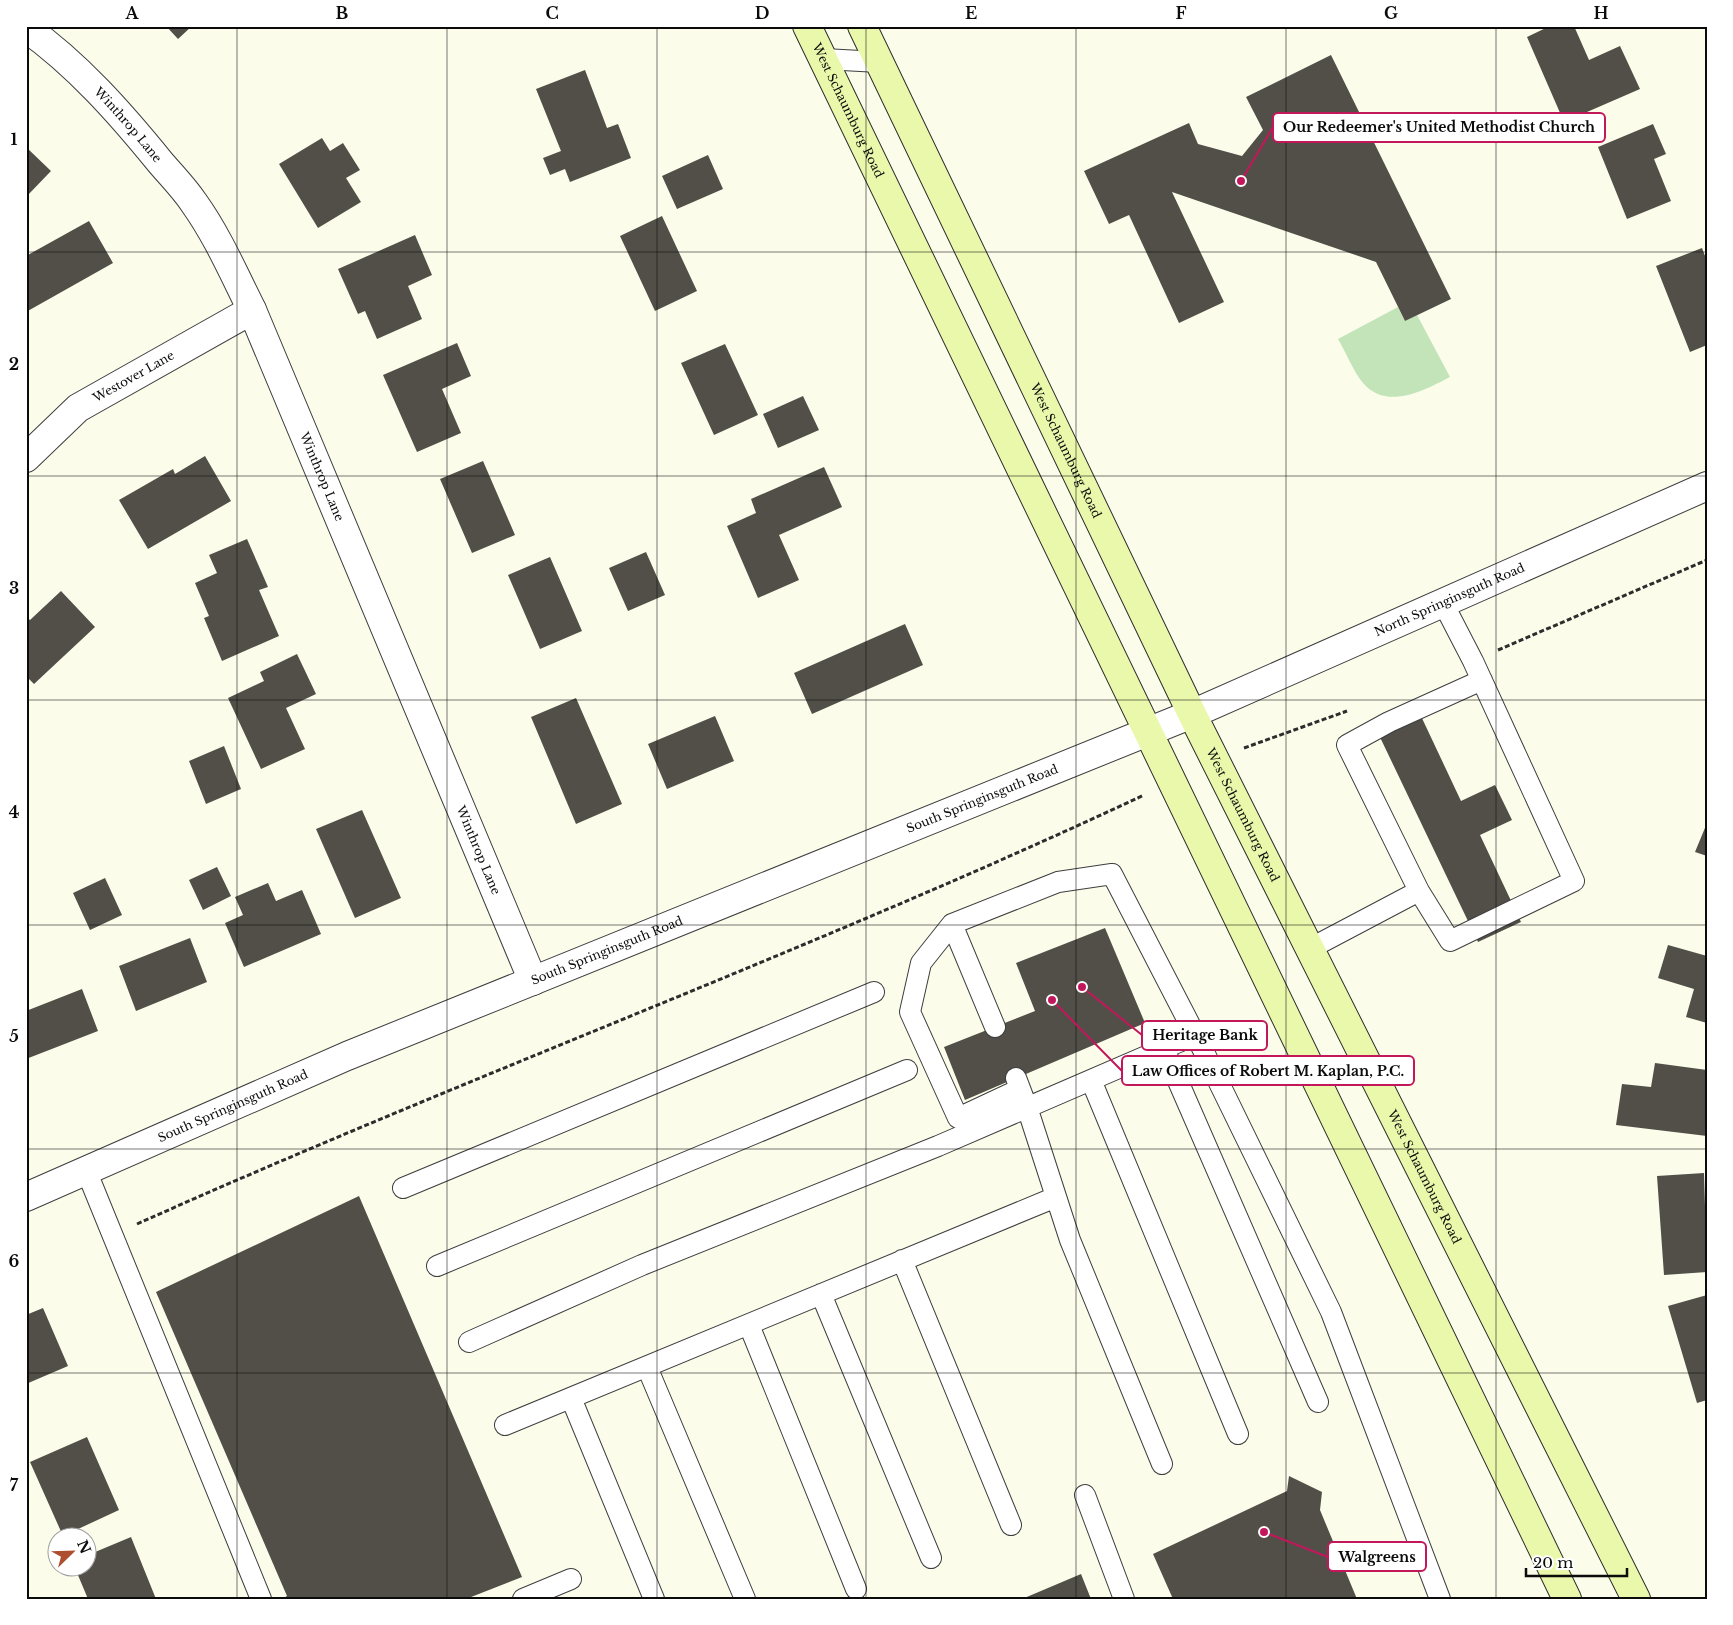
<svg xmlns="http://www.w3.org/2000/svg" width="1733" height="1625" font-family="'Libre Baskerville',serif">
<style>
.green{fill:#c2e4b8}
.building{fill:#524f48}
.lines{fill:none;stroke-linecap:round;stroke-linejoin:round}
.service-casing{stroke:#3e3e3e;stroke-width:22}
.minor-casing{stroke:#3e3e3e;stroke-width:30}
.tertiary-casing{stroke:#3e3e3e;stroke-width:30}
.secondary-casing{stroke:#2d2d2d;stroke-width:30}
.path{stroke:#2d2d2d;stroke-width:3;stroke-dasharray:5 2.5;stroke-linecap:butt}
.service{stroke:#fff;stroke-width:20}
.minor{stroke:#fff;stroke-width:28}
.tertiary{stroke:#fff;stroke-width:28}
.secondary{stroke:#eaf8ab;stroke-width:28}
.grid{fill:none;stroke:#0b0b0b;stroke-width:1;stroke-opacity:0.55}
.labels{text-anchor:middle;stroke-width:5;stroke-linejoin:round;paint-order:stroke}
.street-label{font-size:12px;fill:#0b0b0b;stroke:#fff}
.leader{fill:none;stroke:#c2185b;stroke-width:2}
.callout-dot{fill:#c2185b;stroke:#fff;stroke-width:2}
.callout{fill:#fff;stroke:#c2185b;stroke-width:2}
.callout-label{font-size:14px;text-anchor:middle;font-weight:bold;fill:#0b0b0b}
.neatline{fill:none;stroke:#0b0b0b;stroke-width:2}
.grid-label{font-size:16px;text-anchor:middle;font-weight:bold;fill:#0b0b0b}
</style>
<rect width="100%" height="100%" fill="#fbfdea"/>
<path class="green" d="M1398 307 1405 321 1417 315 1450 377C1425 390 1387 411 1363 383 1353 371 1346 352 1338 339Z"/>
<path class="building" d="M166 26H192L178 39Z
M1550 26H1574L1589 60 1620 46 1640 89 1564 122 1527 37Z
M1331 55 1451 299 1405 321 1376 262 1172 192 1224 302 1179 323 1129 215 1109 224 1084 171 1189 123 1198 144 1242 156 1263 130 1246 97Z
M585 70 607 128 618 124 631 158 570 182 565 169 550 175 543 158 561 151 536 89Z
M1653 124 1666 154 1654 159 1671 201 1627 219 1598 147Z
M322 138 330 151 343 143 360 170 346 178 361 202 318 228 279 164Z
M26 147 51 171 26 197Z
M708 155 723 189 677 209 662 176Z
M662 216 697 291 655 311 620 236Z
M89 221 113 263 26 312V256Z
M415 235 432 275 408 286 422 319 377 339 365 311 358 314 338 269Z
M1702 248 1707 261V345L1690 352 1656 266Z
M457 343 471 376 442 389 461 433 417 452 383 375Z
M725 344 758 415 714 435 681 363Z
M803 396 819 430 778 448 763 414Z
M205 456 231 501 148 549 119 500 173 469 175 474Z
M483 461 515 535 472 553 440 479Z
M824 467 842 507 779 535 799 580 758 598 727 526 756 513 751 499Z
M247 539 268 587 259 590 279 636 222 661 204 618 209 616 195 583 217 573 209 555Z
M646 552 665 595 628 611 609 568Z
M550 557 582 631 540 649 508 575Z
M61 591 95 627 34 684 26 676V617L30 620Z
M905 624 923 665 812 714 794 673Z
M297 654 316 694 286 708 305 749 261 769 228 698 264 681 260 672Z
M576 698 622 804 576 824 531 717Z
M1420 714 1461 801 1495 785 1512 820 1480 835 1521 922 1478 942 1378 733Z
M715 716 734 761 667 789 648 744Z
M224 746 241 789 206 804 189 761Z
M362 810 401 898 355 918 316 829Z
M1707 823V856L1695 852Z
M217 867 231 896 203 910 189 880Z
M105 878 122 915 90 930 73 893Z
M268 883 276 901 302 890 321 934 244 967 225 923 243 915 235 897Z
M1105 928 1145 1023 965 1100 944 1047 1035 1011 1016 963Z
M190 938 207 982 136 1011 119 966Z
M1668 945 1707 956V1023L1686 1017 1694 989 1658 978Z
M82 989 98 1031 26 1059V1011Z
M1655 1063 1707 1070V1136L1616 1125 1622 1084 1651 1087Z
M1704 1173 1707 1272 1664 1275 1657 1176Z
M359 1196 522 1577 466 1599H282L287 1596 156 1292Z
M1707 1295V1400L1697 1403 1668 1306Z
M43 1308 68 1366 26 1384V1315Z
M87 1437 119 1510 63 1536 30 1462Z
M1289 1476 1322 1492 1320 1510 1357 1599H1173L1153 1554 1287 1491Z
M131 1537 156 1599H88L75 1568H88V1555Z
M1081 1574 1091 1599H1022Z"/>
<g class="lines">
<g class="service-casing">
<path id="service" d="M824 59 879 62
M1419 891 1347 745 1389 722 1482 680
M952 924 921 963 910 1012 958 1118 1020 1089
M1311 948 1419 891 1450 941 1574 881 1473 661 1443 603
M995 1027 952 924 1058 882 1112 874 1203 1050 1331 1312 1440 1599
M1164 1049 1318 1402
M1016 1078 1027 1107 1070 1240 1162 1464
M1091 1080 1238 1434
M86 1170 261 1599
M403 1188 874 992
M902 1260 1011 1525
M437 1266 907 1070
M821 1294 931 1558
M749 1325 856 1589
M469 1342 642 1265 938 1146 1195 1035
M647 1367 745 1599
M571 1398 654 1599
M505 1425 1056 1197
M1085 1495 1124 1599
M523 1599 571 1579"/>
</g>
<g class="minor-casing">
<g id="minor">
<path id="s1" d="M26 28C77 64 121 114 160 162 171 175 184 188 194 203 217 235 234 274 252 310L533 981"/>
<path id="s2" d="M26 458 78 408 252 310"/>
</g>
</g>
<g class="tertiary-casing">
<g id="tertiary">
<path id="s3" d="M26 1197 347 1056 1192 714 1707 486"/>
</g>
</g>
<g class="secondary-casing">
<g id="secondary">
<path id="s4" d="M807 26 1567 1599"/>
<path id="s5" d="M862 26 1192 714 1636 1599"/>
</g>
</g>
<path class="path" d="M1498 650 1707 560
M1244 748 1347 711
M137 1224C470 1075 813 950 1144 795"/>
<use href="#service" class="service"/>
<use href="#minor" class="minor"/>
<use href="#tertiary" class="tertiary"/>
<use href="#secondary" class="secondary"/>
</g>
<path class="grid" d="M237 26V1599M447 26V1599M657 26V1599M866 26V1599M1076 26V1599M1286 26V1599M1496 26V1599M26 252H1707M26 476H1707M26 700H1707M26 925H1707M26 1149H1707M26 1373H1707"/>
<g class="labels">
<g class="street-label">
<text dy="4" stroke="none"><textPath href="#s4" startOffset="94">West Schaumburg Road</textPath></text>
<text dy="4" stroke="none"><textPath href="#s1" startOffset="141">Winthrop Lane</textPath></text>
<text dy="4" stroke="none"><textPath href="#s2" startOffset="136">Westover Lane</textPath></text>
<text dy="4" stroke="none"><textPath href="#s5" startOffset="471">West Schaumburg Road</textPath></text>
<text dy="4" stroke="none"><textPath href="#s1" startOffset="546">Winthrop Lane</textPath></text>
<text dy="4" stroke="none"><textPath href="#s3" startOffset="1544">North Springinsguth Road</textPath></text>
<text dy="4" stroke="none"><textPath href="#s3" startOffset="1036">South Springinsguth Road</textPath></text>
<text dy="4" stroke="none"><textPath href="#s5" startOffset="876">West Schaumburg Road</textPath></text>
<text dy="4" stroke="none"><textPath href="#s1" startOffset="951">Winthrop Lane</textPath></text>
<text dy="4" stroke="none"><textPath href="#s3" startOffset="631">South Springinsguth Road</textPath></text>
<text dy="4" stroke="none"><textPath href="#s3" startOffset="226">South Springinsguth Road</textPath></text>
<text dy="4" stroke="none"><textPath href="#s5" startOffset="1281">West Schaumburg Road</textPath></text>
</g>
</g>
<path class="leader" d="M1241 181L1273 127M1082 987L1142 1035M1052 1000L1122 1071M1264 1532L1328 1557"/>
<g class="callout-dot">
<circle cx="1241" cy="181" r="5"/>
<circle cx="1082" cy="987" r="5"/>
<circle cx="1052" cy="1000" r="5"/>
<circle cx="1264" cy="1532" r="5"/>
</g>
<g class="callout">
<rect x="1273" y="113" width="332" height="29" rx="5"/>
<rect x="1142" y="1021" width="125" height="29" rx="5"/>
<rect x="1122" y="1056" width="292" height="29" rx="5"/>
<rect x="1328" y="1542" width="98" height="29" rx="5"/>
</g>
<g class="callout-label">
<text x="1439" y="132">Our Redeemer's United Methodist Church</text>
<text x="1205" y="1040">Heritage Bank</text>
<text x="1268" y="1076">Law Offices of Robert M. Kaplan, P.C.</text>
<text x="1377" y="1562">Walgreens</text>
</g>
<rect width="1733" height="1625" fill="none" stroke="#ffffff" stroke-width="55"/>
<g transform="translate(72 1552) rotate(67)"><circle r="24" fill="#ffffff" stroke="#9d9d9d"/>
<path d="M0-4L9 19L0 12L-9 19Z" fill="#ad4e30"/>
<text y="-8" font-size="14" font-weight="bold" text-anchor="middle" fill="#0b0b0b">N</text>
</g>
<path d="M1526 1568v8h101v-8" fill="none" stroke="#0b0b0b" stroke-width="2.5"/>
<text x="1533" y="1568" font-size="15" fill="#0b0b0b" stroke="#ffffff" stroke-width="4" paint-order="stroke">20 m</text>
<rect x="28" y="28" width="1678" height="1570" class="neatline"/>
<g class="grid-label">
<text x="132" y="19">A</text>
<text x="342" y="19">B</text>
<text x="552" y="19">C</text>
<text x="762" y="19">D</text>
<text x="971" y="19">E</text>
<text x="1181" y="19">F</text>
<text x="1391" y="19">G</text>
<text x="1601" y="19">H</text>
<text x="14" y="145">1</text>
<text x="14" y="370">2</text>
<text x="14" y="594">3</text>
<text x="14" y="818">4</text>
<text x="14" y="1042">5</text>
<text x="14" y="1267">6</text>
<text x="14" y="1491">7</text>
</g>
</svg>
